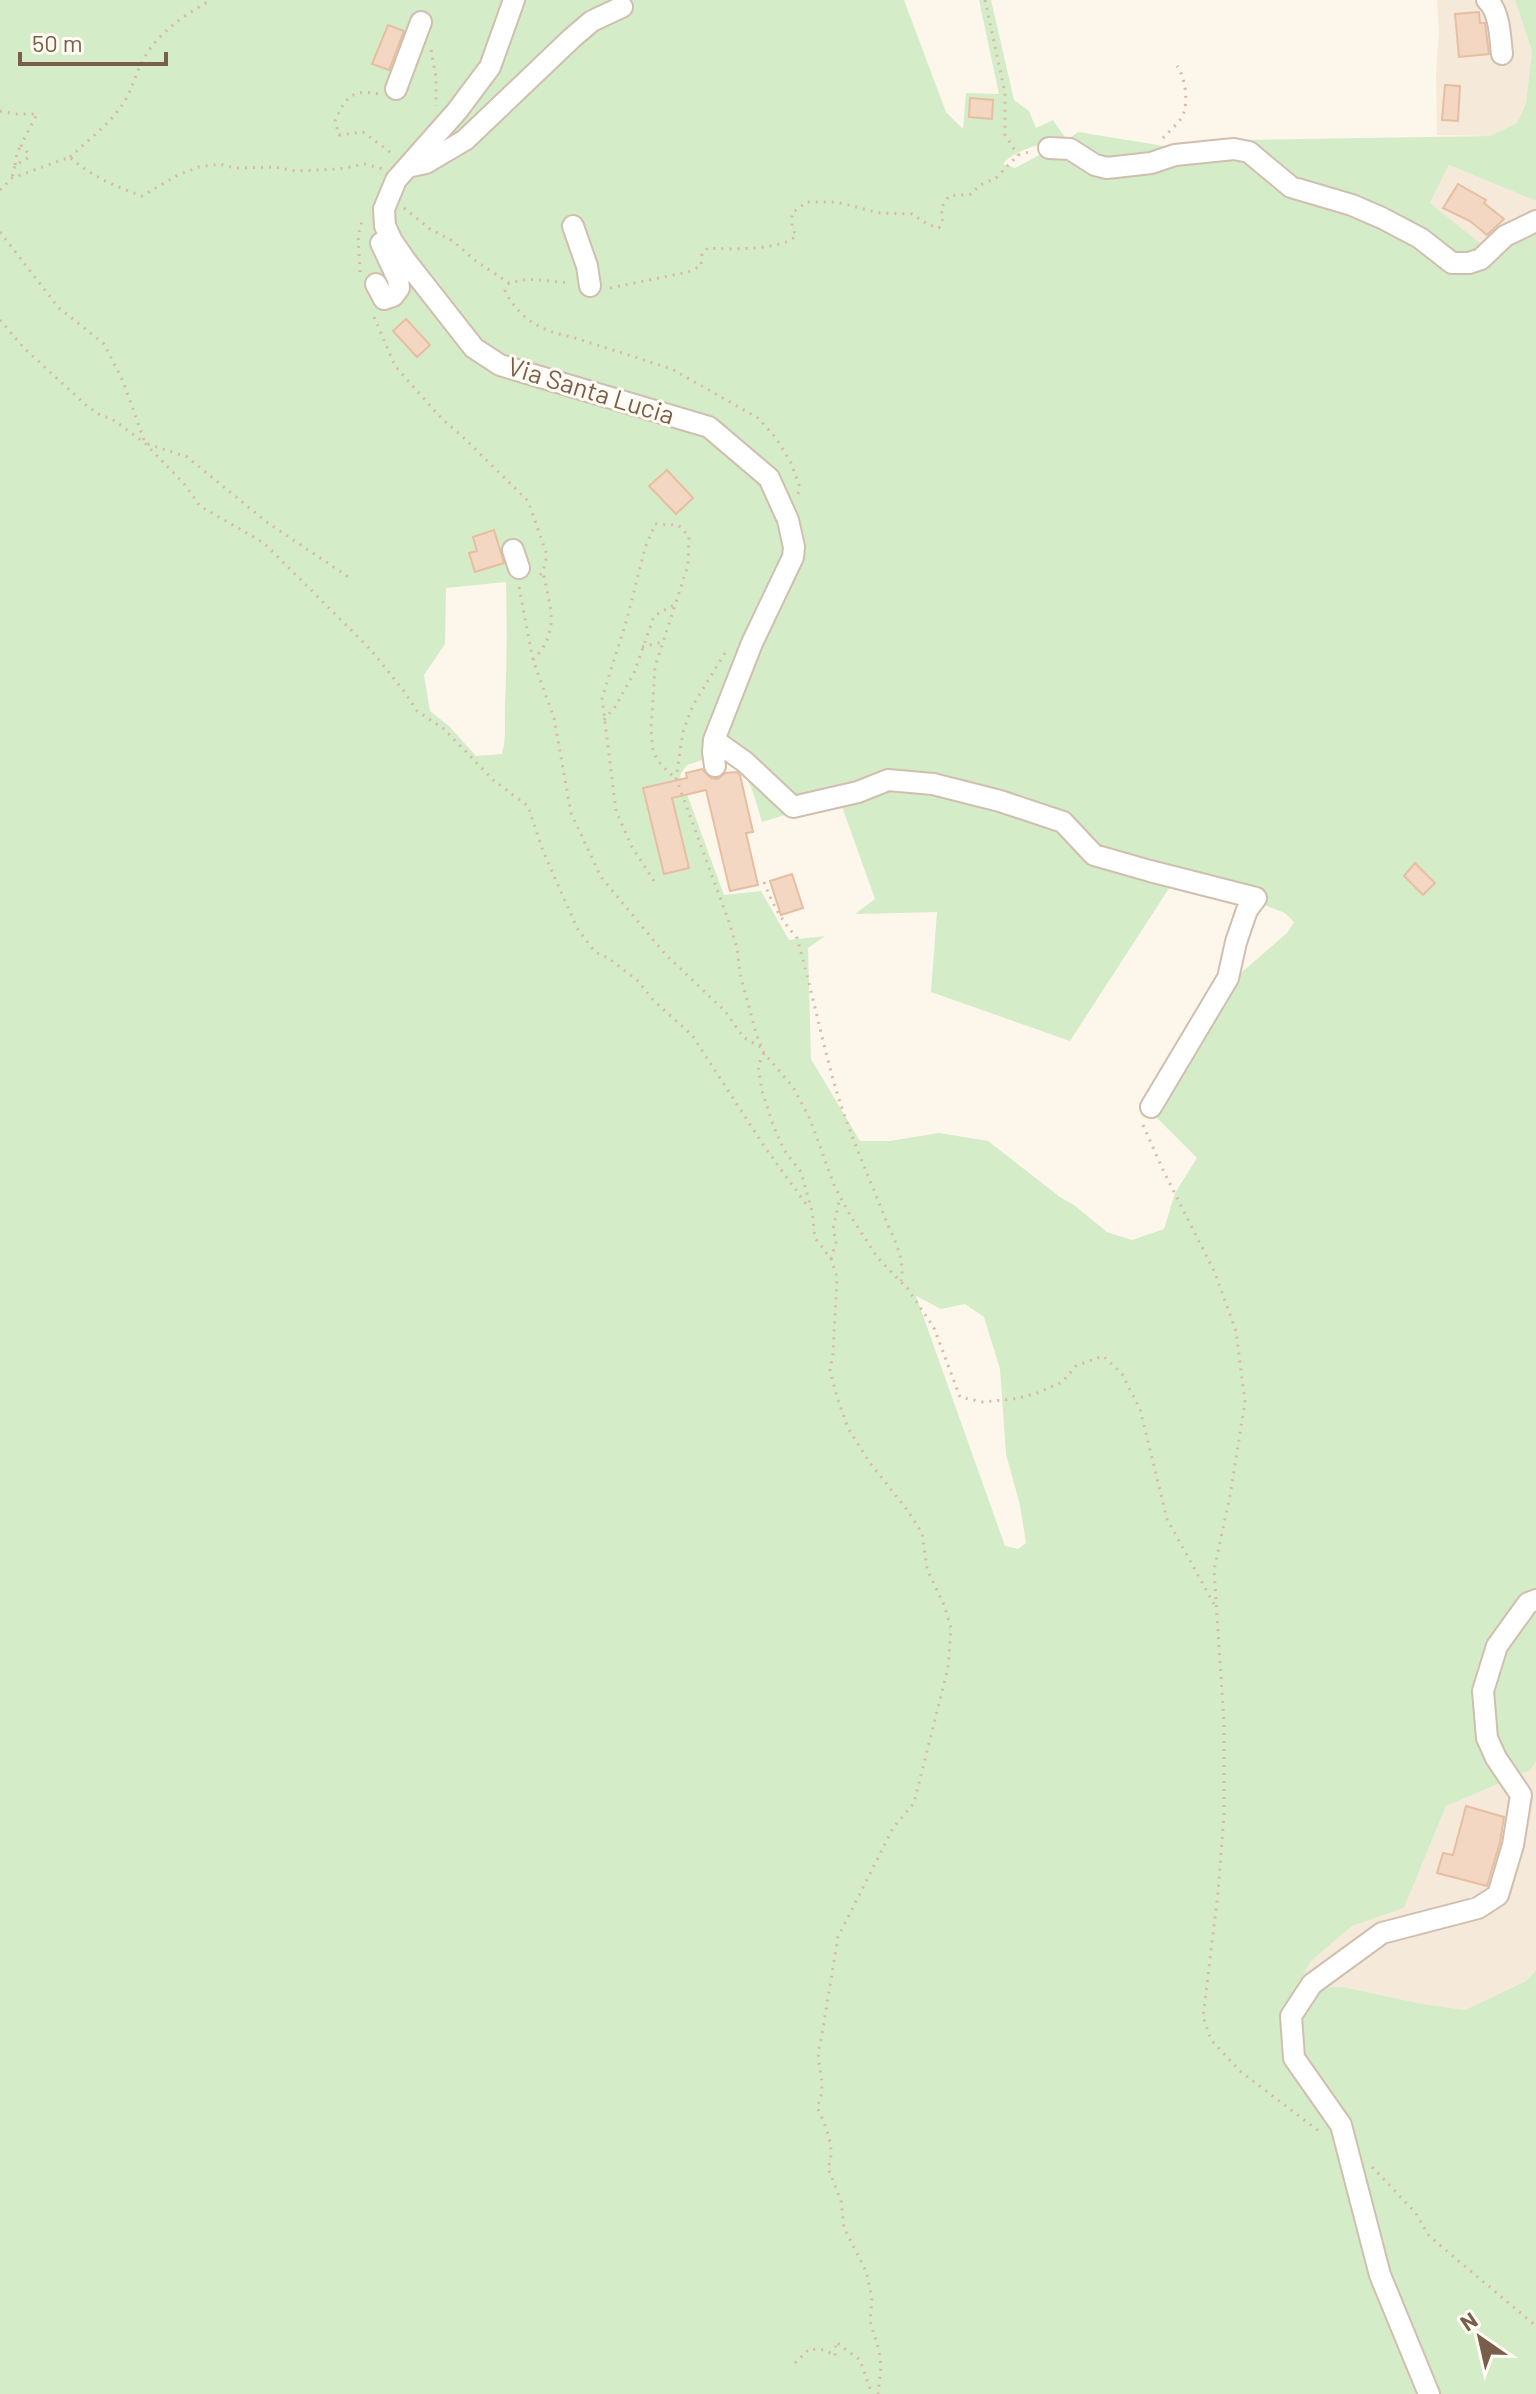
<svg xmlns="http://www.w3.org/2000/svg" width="1536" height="2394" font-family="Barlow,sans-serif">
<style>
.residential{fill:#f5e9d9}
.green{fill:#d5ecc8;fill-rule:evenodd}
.building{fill:#f3d7c2;stroke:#e6bea2;stroke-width:2}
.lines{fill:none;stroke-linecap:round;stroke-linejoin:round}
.minor-casing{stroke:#d0bfaf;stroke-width:24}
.path{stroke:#d9baa4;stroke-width:3;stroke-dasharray:2 6;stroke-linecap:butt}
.minor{stroke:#fff;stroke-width:20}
.labels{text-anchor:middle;stroke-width:6;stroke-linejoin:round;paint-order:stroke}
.street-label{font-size:26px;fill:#795e4c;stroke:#fffaf2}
</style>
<rect width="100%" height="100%" fill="#fdf6eb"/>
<path class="residential" d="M1437 0H1515L1532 51 1526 103 1517 123 1490 136 1437 135 1436 74 1439 32Z
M1449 165 1536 201V211L1523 217 1485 247 1430 203Z
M1536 1761V1970L1526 1981 1465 2010 1298 1989 1310 1962 1352 1926 1404 1908 1446 1806 1531 1770Z"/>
<path class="green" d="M0 0H904L946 112 963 129 966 93 999 94 979 0H991L1014 100 1029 111 1036 128 1053 120 1067 140 1078 132 1176 148C1157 155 1136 164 1116 162 1097 161 1088 147 1071 142 1054 137 1013 150 1003 164L1015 168 1043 153 1060 154 1075 159 1095 172 1109 174 1173 163 1225 157 1246 140 1490 136 1517 123 1526 103 1532 51 1515 0H1536V201L1449 165 1430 203 1485 247 1471 258 1458 260 1465 267C1494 263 1504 236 1536 229V1761L1531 1770 1446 1806 1404 1908 1352 1926 1310 1962 1298 1988 1342 1987 1422 2004 1465 2010 1526 1981 1536 1970V2394H0ZM506 582C507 623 507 663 505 704 504 724 507 734 502 754L476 756 449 726 430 711 424 675 445 644 446 588ZM724 753C749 769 754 795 762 822L839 798 875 899 855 914 937 912 931 992 1070 1041 1177 876 1200 880 1285 913 1294 922 1287 933 1227 985 1172 1051 1153 1114 1197 1158 1175 1193 1164 1229 1132 1240 1107 1232 1074 1205 1060 1197 988 1141 939 1133 890 1141H860L811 1059 808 948 825 936 789 940 761 891 724 895 680 775 687 765ZM916 1296 941 1309 965 1304 984 1317 1000 1369 1006 1454 1020 1505 1026 1543 1018 1549 1005 1546Z"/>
<path class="building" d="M1479 12 1480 23H1485L1489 54 1459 57 1455 14Z
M388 25 404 31 389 70 372 64Z
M1445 85 1460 86 1458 121 1442 120Z
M970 98 993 100 992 119 969 117Z
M1458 184 1486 200 1484 203 1504 219 1487 235 1470 221 1443 208Z
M406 319 430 345 417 357 393 331Z
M667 470 693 498 676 514 649 486Z
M494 530 504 563 475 572 469 553 477 551 473 537Z
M702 769 711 778 718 779 725 773 737 772 740 775 753 832 746 833 758 885 730 891 706 790 672 798 689 868 664 874 643 788 687 778 686 773Z
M1415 863 1435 883 1423 895 1404 876Z
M792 874 803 908 781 915 770 881Z
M1466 1806 1504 1817 1500 1842 1487 1886 1437 1873 1443 1853 1453 1855Z"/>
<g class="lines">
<g class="minor-casing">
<path id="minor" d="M514 0 490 67 457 111 396 180 384 209 385 226 392 241 405 260 474 348 500 365 709 427 769 478 788 520 794 547 793 557 752 643 714 740 713 752 715 766
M1487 0C1500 12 1500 37 1502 54
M396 89 421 22
M1049 148 1070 149 1095 165 1107 168 1151 163 1175 155 1234 149 1249 152 1291 187 1352 205 1382 218 1420 238 1452 263H1469L1481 259 1505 236 1536 221
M412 166 426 163 465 140 572 38 592 21 622 7
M573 226 587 266 590 286
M376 284 384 299 393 296 399 288 398 279 381 243
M513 550 519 568
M714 740 745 762 793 807 858 792 888 780 933 784 1000 801 1063 822 1094 855 1150 871 1256 898 1247 910 1236 942 1228 978 1151 1107
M1429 2394 1380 2275 1341 2125 1294 2058 1291 2016 1312 1984 1382 1933 1478 1908 1498 1895 1513 1845 1521 1795 1496 1758 1487 1738 1483 1691 1497 1646 1528 1603 1536 1600"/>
</g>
<path class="path" d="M985 0 1005 93V135L1018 155
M431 50 436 77V106
M378 94C351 88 345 99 335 121L339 135 363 132 394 155
M0 111 15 114H37L21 145 28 153V158L15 165 12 178
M1163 138C1170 130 1181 122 1184 112 1188 98 1185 77 1177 66
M70 157C87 141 107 126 120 108 131 94 134 77 142 62 156 34 184 15 211 0
M15 165 17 152 21 146
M0 190 12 178 70 157C90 176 117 187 142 196L178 175 199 167 220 164 234 168 275 167 296 171 340 169 365 164 382 169
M404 208 430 229 453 241 476 261 509 283 528 279 571 283
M0 232 58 307 104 344 123 381 145 443 187 457 268 523 350 578
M360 272 358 236 363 217
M509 283 505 290C517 318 543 332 572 337L672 369 758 418 776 438 791 463 799 485 798 495
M610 288 688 272 701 266 702 254 708 248C728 250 782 250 796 236L792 226V213L807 202H836L880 213 912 214 927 224 939 228 943 219 941 208 949 196 971 194 980 185 996 178 1018 155 1029 152
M374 317 395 366 441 418 465 439 528 501 547 555 543 572 538 577
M0 320 23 347 87 406 100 415 112 419 145 443 185 485 200 506 264 543 371 650 404 691 417 711 444 729 493 780 528 806 543 851 577 928 595 952 608 958 637 980 654 1001 692 1035 764 1146 809 1208
M519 587 533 660 554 718 571 813 601 877 665 954 725 1011 743 1037 762 1048
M642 647 662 642
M725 653 693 705 683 732 676 778 729 922 737 948 740 974 757 1036 764 1053 793 1087 810 1119 834 1185 850 1215 877 1257 908 1289 934 1328 960 1397 983 1402 1013 1399 1035 1394 1062 1382 1076 1366 1103 1356 1122 1374 1140 1409 1167 1519 1215 1606
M533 660C561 631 550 607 543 572
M604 720 615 707 634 673 654 616 674 605
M654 881 632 847 616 811 602 698 627 619 645 548 655 524 678 525 689 536 688 565 655 667 651 729 653 752 662 766 674 777
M764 882C772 904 782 921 797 938 811 987 821 1037 835 1086 848 1131 868 1174 885 1218 893 1237 906 1260 901 1281
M764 1053 758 1066 762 1091 773 1125 784 1150 801 1172 812 1211 815 1238 831 1259 837 1277 833 1354 830 1370 837 1397 848 1428 870 1463 908 1511 922 1533 927 1569 944 1605 951 1628 948 1668 914 1803 893 1828 838 1937 821 2040C812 2064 830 2080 817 2107 826 2126 836 2148 828 2168L841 2201 844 2228 866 2271 872 2298 870 2321 879 2350 881 2367 878 2394
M1143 1125 1163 1170 1215 1273 1236 1331 1245 1402 1230 1496 1214 1570 1224 1723V1814L1218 1893 1203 2017 1211 2040 1240 2071 1320 2132
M831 1259 836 1242 833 1229 840 1197
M1372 2167 1415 2212 1429 2236 1536 2326
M795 2363 809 2349 825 2350 835 2356 836 2342 860 2360 872 2394"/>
<use href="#minor" class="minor"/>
</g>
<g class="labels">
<g class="street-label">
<text transform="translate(591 391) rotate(17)" y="9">Via Santa Lucia</text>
</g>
</g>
<g transform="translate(1480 2338) rotate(326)" stroke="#fffaf2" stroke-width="6" paint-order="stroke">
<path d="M0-6L14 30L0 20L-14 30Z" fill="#795e4c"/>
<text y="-12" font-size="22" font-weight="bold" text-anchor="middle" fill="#795e4c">N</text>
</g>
<path d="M20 52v12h146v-12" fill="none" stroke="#795e4c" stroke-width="4"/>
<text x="32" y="52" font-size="24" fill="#795e4c" stroke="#fffaf2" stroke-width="6" paint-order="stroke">50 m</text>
</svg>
